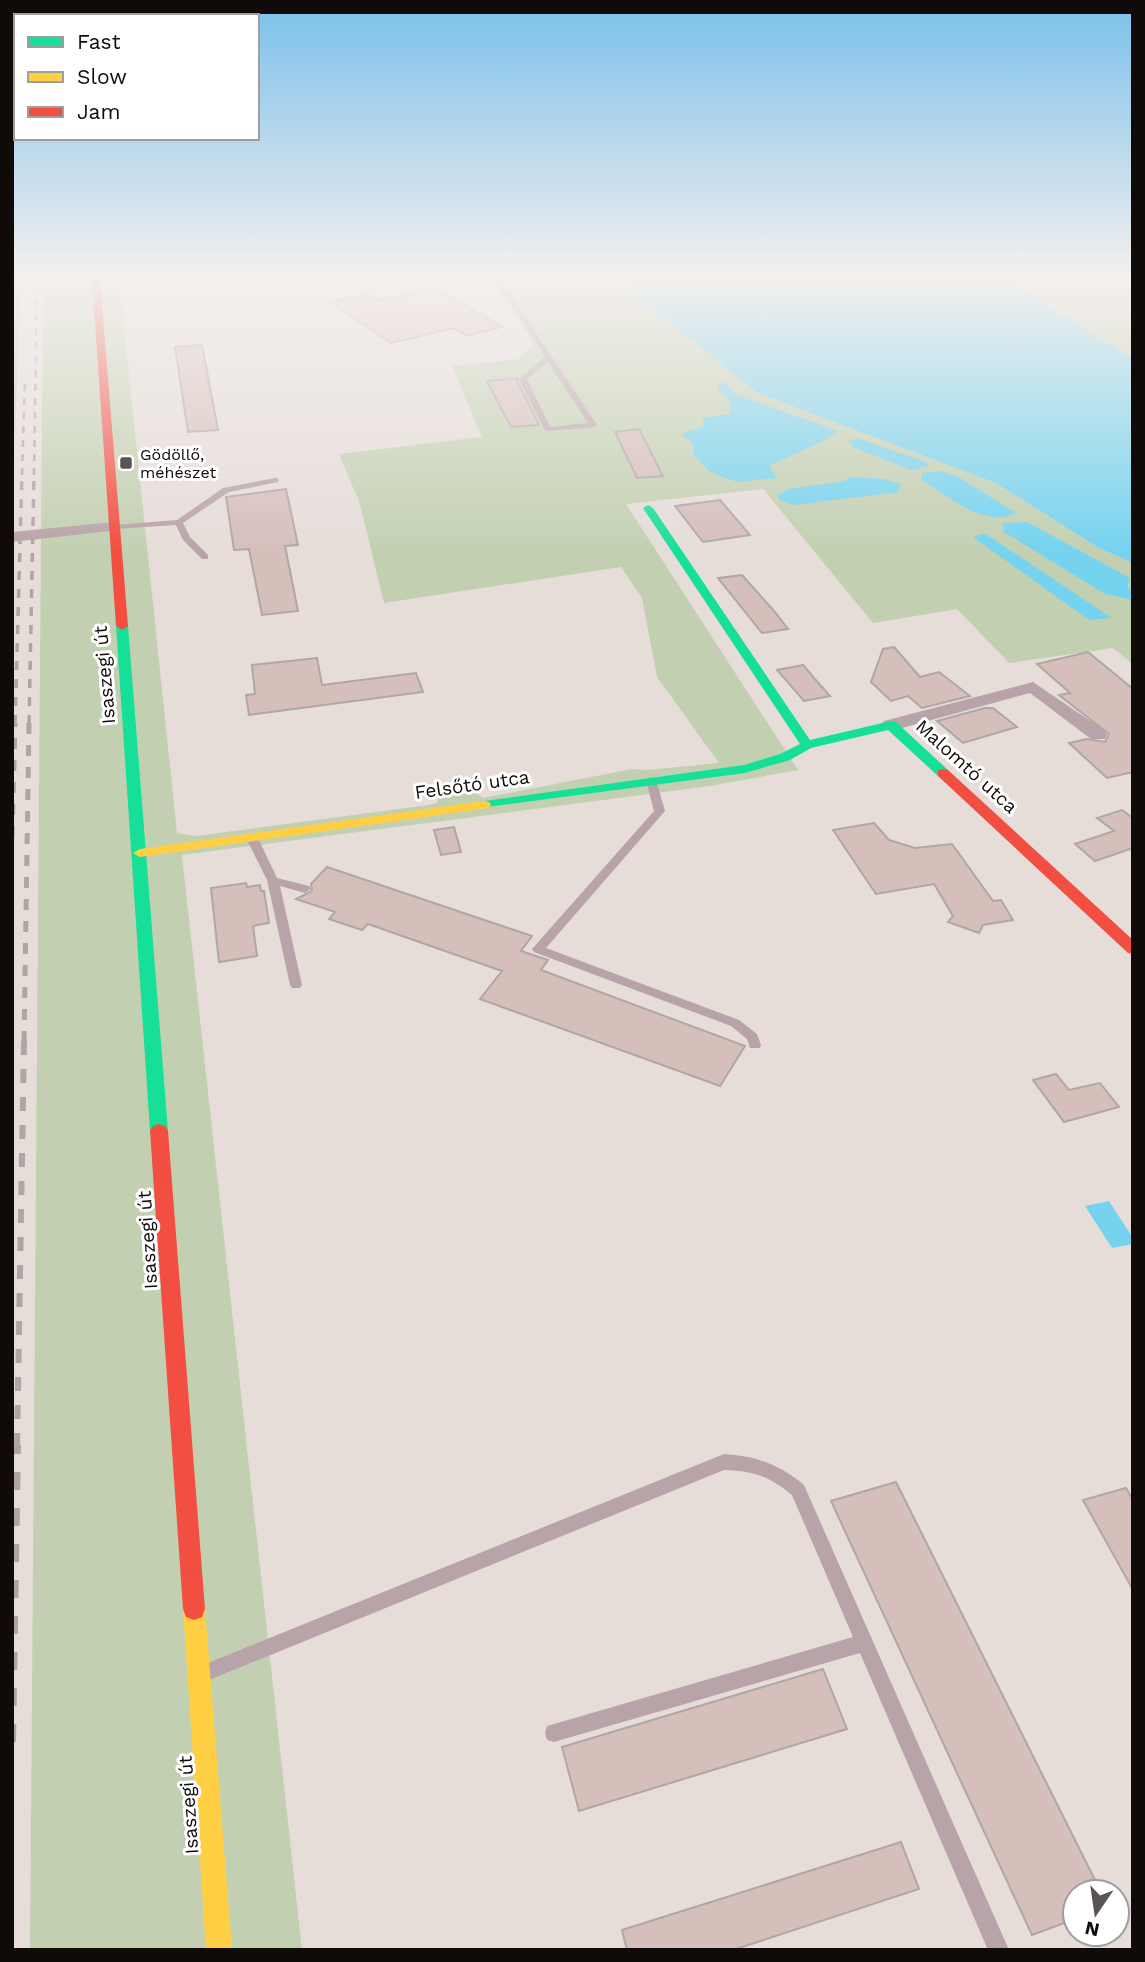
<svg xmlns="http://www.w3.org/2000/svg" width="1145" height="1962" font-family="'Work Sans',sans-serif">
<style>
.green{fill:#c2d0b1}
.water{fill:#75d3ef}
.building{fill:#d6bebb;stroke:#aea7a5;stroke-width:2}
.lines{fill:none;stroke-linecap:round;stroke-linejoin:round}
.lane{fill:#b8a3a8;fill-rule:evenodd}
.street{fill:#b8a3a8;fill-rule:evenodd}
.fast{fill:#16e098;fill-rule:evenodd}
.slow{fill:#ffcf43;fill-rule:evenodd}
.jam{fill:#f24e42;fill-rule:evenodd}
.rail-far4{stroke:#b1a4a4;stroke-width:2.5;stroke-dasharray:7 7;stroke-linecap:butt}
.rail-far3{stroke:#b1a4a4;stroke-width:3.5;stroke-dasharray:9 9;stroke-linecap:butt}
.rail-far2{stroke:#b1a4a4;stroke-width:5;stroke-dasharray:11 11;stroke-linecap:butt}
.rail-far1{stroke:#b1a4a4;stroke-width:6;stroke-dasharray:14 14;stroke-linecap:butt}
.rail{stroke:#b1a4a4;stroke-width:8;stroke-dasharray:18 18;stroke-linecap:butt}
.poi-dot{fill:#5b5452;stroke:#fff;stroke-width:2.5}
.labels{text-anchor:middle;stroke-width:6;stroke-linejoin:round;paint-order:stroke}
.far-poi-label{font-size:16px;fill:#100b09;stroke:#fff;text-anchor:start}
.street-label{font-size:19px;fill:#100b09;stroke:#fff}
</style>
<rect width="100%" height="100%" fill="#e6ddd9"/>
<path class="green" d="M12 279H21L12 505Z
M43 279H119L177 833 196 836 428 805 437 803 440 789 464 785 483 798 632 769 647 770 719 763 657 677 642 598 621 567 384 603 360 504 339 454 482 437 452 366 519 359 533 343 491 279H622L636 297 758 393 996 483 1099 548 1133 563V664L1113 648 1009 663 957 609 873 623 763 489 626 504 798 770 710 786 182 855 302 1950H30Z
M1008 279H1120L1133 288V359Z"/>
<path class="water" d="M622 279H1008L1133 359V563L1099 548 996 483 758 393 636 297Z
M723 381 735 394 838 431 823 441 772 464 770 468 778 478 737 482 710 472 694 455V445L681 434 704 426 702 418 731 414 730 402 717 387Z
M857 438 926 462 929 466 911 470 853 447 848 441Z
M941 471 960 478 1016 513C986 530 947 495 921 480L922 473Z
M850 477 884 479 901 484 898 492 794 505 779 500 778 495 789 489 845 481Z
M1027 522 1130 578 1127 587 1133 591V600L1105 594 1004 532 1003 523Z
M984 533 1112 618 1089 620 973 537Z
M1109 1201 1133 1238V1244L1112 1248 1085 1206Z"/>
<path class="building" d="M436 288 502 327 467 336 454 328 391 343 330 302 368 294 378 300Z
M202 345 218 430 188 432 175 347Z
M517 378V380L539 425 511 427 487 381Z
M639 429 663 476 637 478 615 432Z
M286 489 298 545 285 546 298 611 262 615 249 549 234 550 226 497Z
M720 500 750 535 703 542 675 506Z
M742 575 774 611 788 629 762 633 718 578Z
M894 647 920 677 939 672 970 696 922 708 908 696 891 701 871 682 883 649Z
M1088 652 1133 689V772L1107 778 1069 743 1087 739 1105 742 1109 734 1059 695 1070 693 1037 664Z
M317 658 322 685 416 673 423 692 249 715 246 695 255 694 252 665Z
M803 665 814 678 830 696 804 701 777 670Z
M985 708H993L1017 727 963 743 937 721Z
M1122 810 1133 818V848L1095 861 1075 844 1114 831 1097 818Z
M874 823 889 840 915 848 952 844 993 901 1001 900 1013 920 983 925 979 933 948 922 953 916 934 884 876 894 833 830Z
M454 827 461 852 441 855 434 830Z
M327 867 532 936 521 951 548 960 541 970 745 1046 720 1086 480 999 502 971 368 924 362 930 329 919 335 912 296 899 312 891 311 884Z
M246 883 247 887 260 885 261 891H264L269 923 253 926 257 956 219 962 211 888Z
M1056 1074 1069 1090 1100 1083 1119 1107 1064 1122 1033 1080Z
M896 1482 1101 1892H1075V1919L1032 1935 831 1501Z
M1126 1488 1133 1500V1590L1083 1500Z
M823 1669 847 1729 579 1811 562 1747Z
M901 1842 919 1889 733 1950H627L622 1930Z"/>
<g class="lines">
<path class="lane" d="M495 279H501L597 425 596 427 548 431 544 429 519 379 545 357ZM548 362 588 423 550 427 527 379Z
M275 478H278V482L229 492 183 523 190 537 208 555V559H202L183 540 176 525 114 529 110 527 114 525 177 520 223 488Z
M651 777 656 780 665 811 546 948 739 1020 757 1034 761 1045 760 1048H750L747 1039 731 1026 534 952 532 949 654 811 646 780Z
M252 835 258 838 277 878 309 886 311 889 305 893 280 886 302 985 300 988H292L290 985 267 880 246 838Z
M724 1454C756 1456 779 1464 804 1485L1009 1950H988L860 1653 554 1742 547 1740 545 1733 547 1726 554 1724 853 1637 792 1495C769 1476 754 1471 724 1470L209 1680 203 1677 200 1671 203 1665Z"/>
<path class="street" d="M114 522 122 527 119 530 12 542V532Z
M1033 682 1105 731 1107 735 1105 739H1091L1030 693 891 731 882 725 884 721Z"/>
<path class="fast" d="M648 505 653 508 810 740 891 721 896 722 948 770V776H938L888 730 811 748 790 760 745 773 479 808 477 805 479 802 484 801 744 765 780 754 800 744 643 508Z
M122 622 128 626 168 1131 165 1136H153L150 1131 116 626Z"/>
<path class="slow" d="M484 801 489 802 491 805 489 808 140 857 133 853 140 849Z
M194 1598 202 1601 205 1609 232 1950H206L183 1609 186 1601Z"/>
<path class="jam" d="M92 279H100L128 626 122 630 116 626Z
M943 769 948 770 1133 940V954L1128 953 938 776V770Z
M159 1124 165 1126 168 1131 205 1609 202 1617 194 1620 186 1617 183 1609 150 1131 153 1126Z"/>
<path class="rail-far4" d="M22 475 25 377
M34 475 37 279"/>
<path class="rail-far3" d="M15 724 22 473
M29 724 34 473"/>
<path class="rail-far2" d="M12 837 15 723
M24 1042 29 723"/>
<path class="rail-far1" d="M17 1447 24 1040"/>
<path class="rail" d="M12 1742 17 1445"/>
</g>
<linearGradient id="sky" x2="0" y2="1"><stop stop-color="#7ac0eb"/><stop offset="0.5" stop-color="#f4f0ee"/><stop offset="1" stop-color="#f4f0ee" stop-opacity="0"/></linearGradient>
<rect width="1145" height="553" fill="url(#sky)"/>
<rect class="poi-dot" x="119" y="456" width="14" height="14" rx="3.5"/>
<g class="labels">
<g class="far-poi-label">
<text x="140" y="460">Gödöllő,<tspan x="140" dy="18">méhészet</tspan></text>
</g>
<g class="street-label">
<text transform="translate(104 675) rotate(-95)" y="7">Isaszegi út</text>
<text transform="translate(967 766) rotate(42)" y="7">Malomtó utca</text>
<text transform="translate(472 784) rotate(-8)" y="7">Felsőtó utca</text>
<text transform="translate(147 1240) rotate(-94)" y="7">Isaszegi út</text>
<text transform="translate(188 1805) rotate(-94)" y="7">Isaszegi út</text>
</g>
</g>
<rect width="1145" height="1962" fill="none" stroke="#100b09" stroke-width="28"/>
<rect x="14" y="14" width="245" height="126" fill="#ffffff" stroke="#9f9d9d" stroke-width="2"/>
<rect x="28" y="37" width="35" height="10" fill="#16e098" stroke="#9f9d9d" stroke-width="2"/>
<text x="77" y="49" font-size="21" fill="#100b09">Fast</text>
<rect x="28" y="72" width="35" height="10" fill="#ffcf43" stroke="#9f9d9d" stroke-width="2"/>
<text x="77" y="84" font-size="21" fill="#100b09">Slow</text>
<rect x="28" y="107" width="35" height="10" fill="#f24e42" stroke="#9f9d9d" stroke-width="2"/>
<text x="77" y="119" font-size="21" fill="#100b09">Jam</text>
<g transform="translate(1096 1913) rotate(193)"><circle r="33" fill="#ffffff" stroke="#9f9d9d" stroke-width="2"/>
<path d="M0-5L12 26L0 18L-12 26Z" fill="#5b5452"/>
<text y="-10" font-size="19" font-weight="bold" text-anchor="middle" fill="#100b09">N</text>
</g>
</svg>
